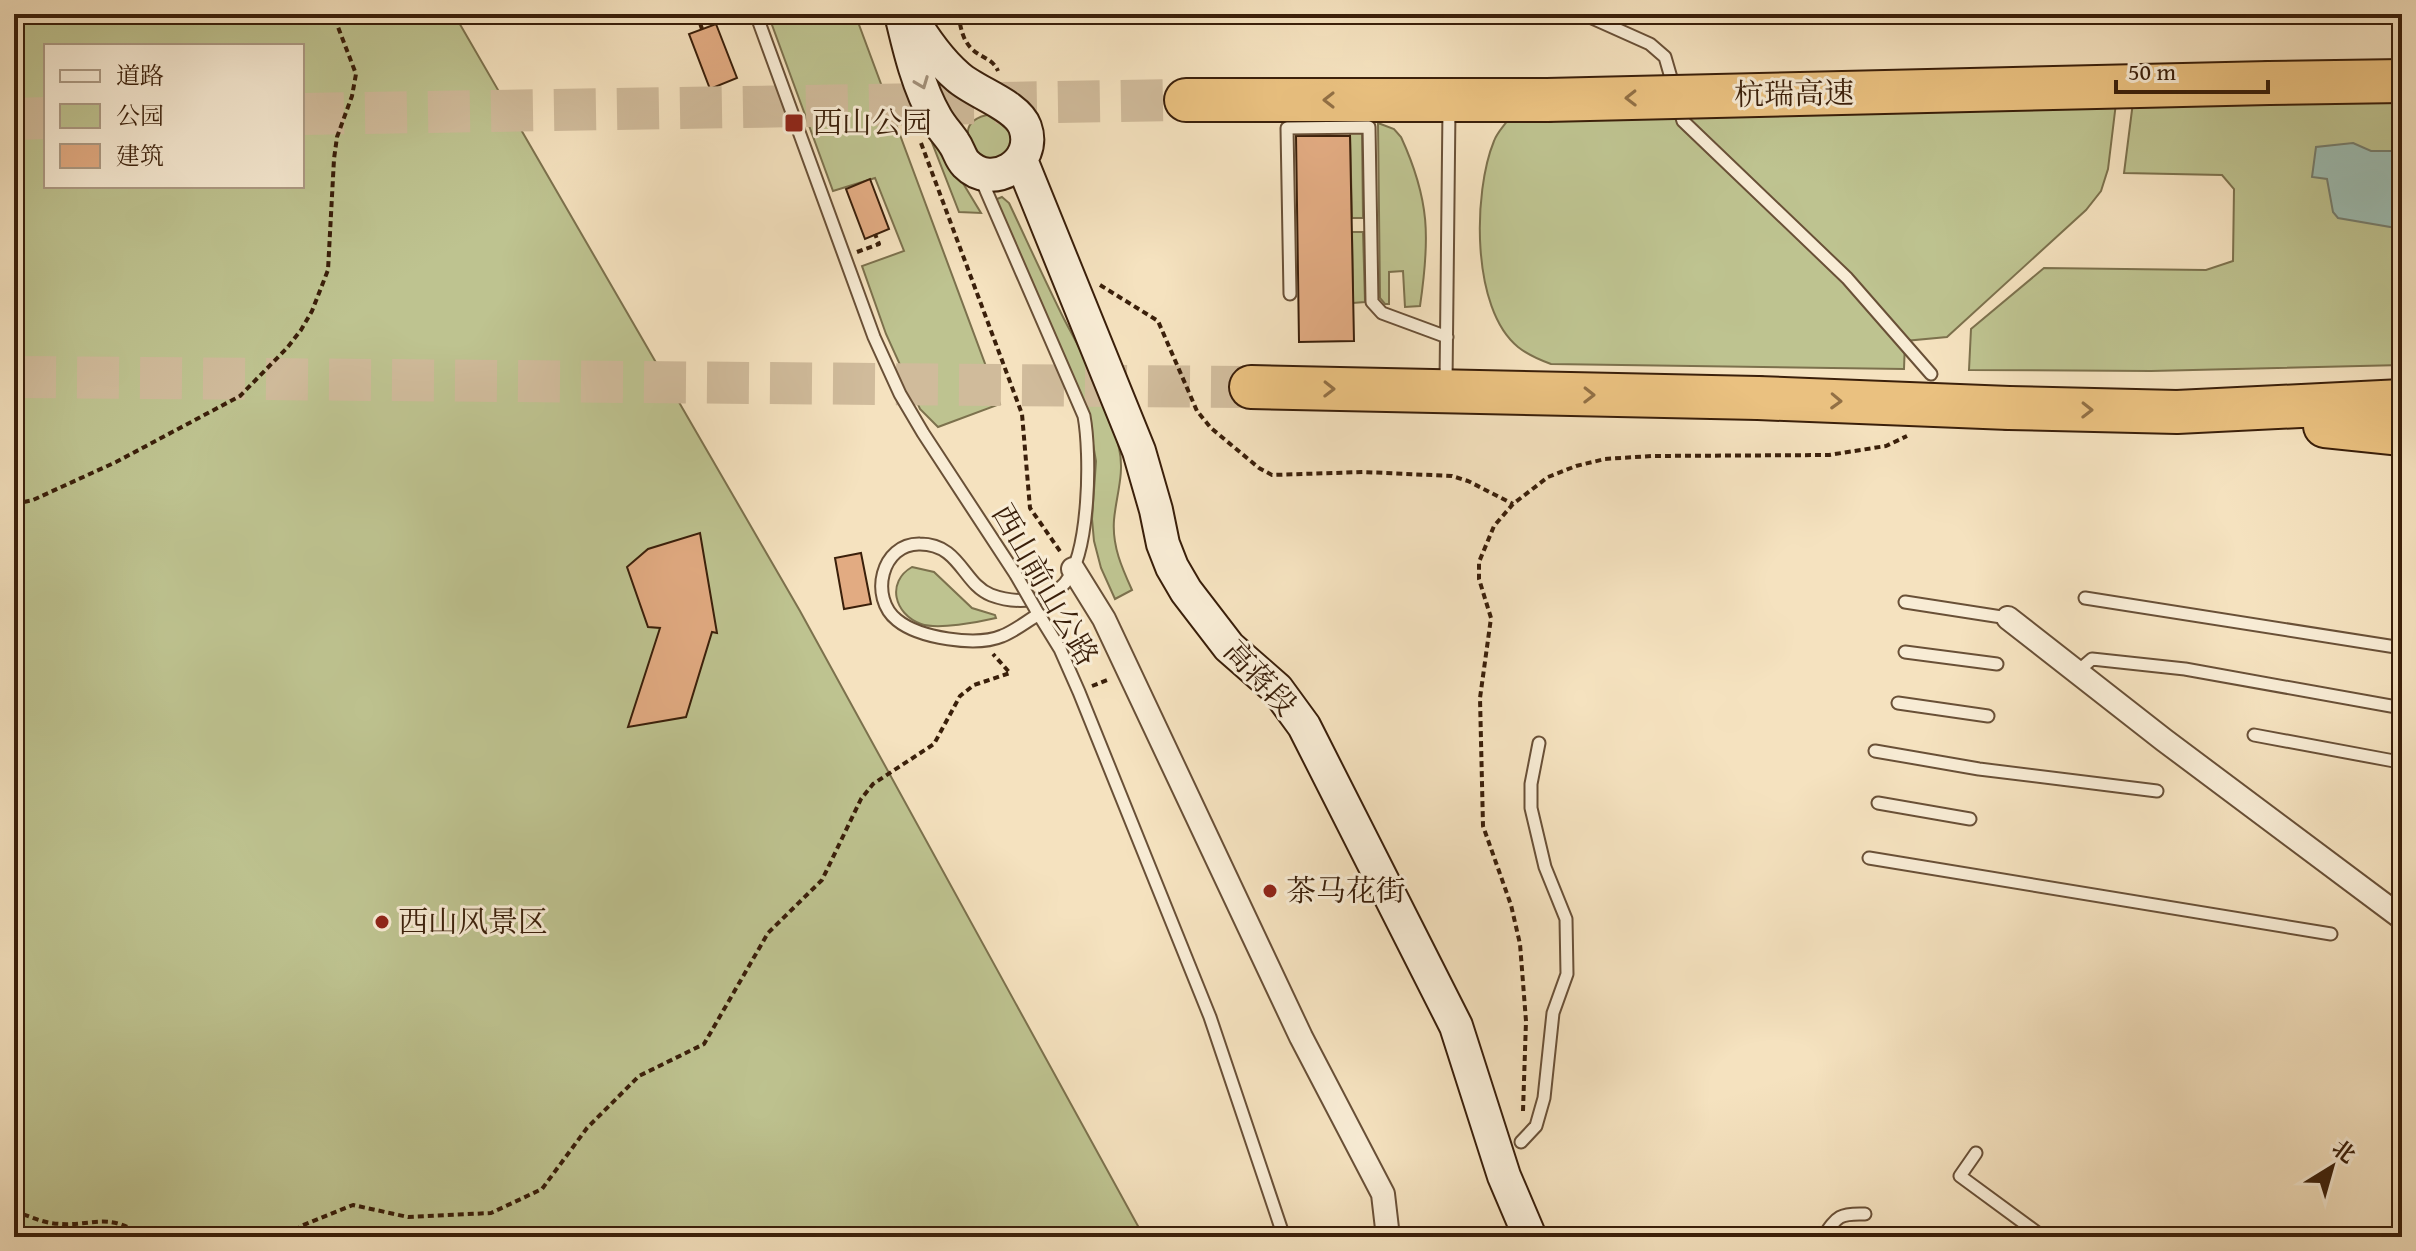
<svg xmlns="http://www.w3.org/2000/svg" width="2416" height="1251" font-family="'Gentium Book Plus','Noto Serif SC',serif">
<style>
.green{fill:#bec390;stroke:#7c714d;stroke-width:2;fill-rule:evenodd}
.water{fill:#9cbdb3;stroke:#757e6f;stroke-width:2}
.building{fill:#e2ab82;stroke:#3a1f0a;stroke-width:2}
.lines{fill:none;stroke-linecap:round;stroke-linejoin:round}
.highway-tunnel{stroke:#d0bb9b;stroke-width:42;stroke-dasharray:42 21;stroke-linecap:butt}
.lane-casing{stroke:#695037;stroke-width:15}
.street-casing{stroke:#695037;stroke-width:26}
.secondary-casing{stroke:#3a1f0a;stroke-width:36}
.highway-casing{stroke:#3a1f0a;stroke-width:46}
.path{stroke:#3a1f0a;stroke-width:4;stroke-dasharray:6 4;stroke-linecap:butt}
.lane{stroke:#f8ecd5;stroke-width:11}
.street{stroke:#f8ecd5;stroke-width:22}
.secondary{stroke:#f8ecd5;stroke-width:32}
.highway{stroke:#eac180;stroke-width:42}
.lane-bridge-casing{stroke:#695037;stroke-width:15;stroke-linecap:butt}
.highway-bridge-casing{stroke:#3a1f0a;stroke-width:46;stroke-linecap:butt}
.lane-bridge{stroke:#f8ecd5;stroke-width:11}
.highway-bridge{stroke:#eac180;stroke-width:42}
.oneway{stroke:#a2907a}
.oneway2{stroke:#927045}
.poi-dot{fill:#8f2418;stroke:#f8ecd5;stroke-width:3}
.labels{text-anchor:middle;stroke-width:6;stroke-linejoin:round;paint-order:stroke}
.street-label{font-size:30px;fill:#3a1f0a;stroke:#f8ecd5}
.poi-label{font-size:30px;fill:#3a1f0a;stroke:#f8ecd5;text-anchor:start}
</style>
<rect width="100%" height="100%" fill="#f5e2bf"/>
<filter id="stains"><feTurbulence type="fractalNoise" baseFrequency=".0025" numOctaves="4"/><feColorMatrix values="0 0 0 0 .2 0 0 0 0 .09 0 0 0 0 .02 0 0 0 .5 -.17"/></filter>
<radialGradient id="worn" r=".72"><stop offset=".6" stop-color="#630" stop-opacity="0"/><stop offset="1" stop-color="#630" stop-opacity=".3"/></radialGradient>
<path class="green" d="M14 14H454L800 611 1144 1237H14ZM46 46H302V186H46Z
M768 14H855L1000 404 938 427 920 409 886 334 862 266 904 251 875 178 833 191Z
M882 14H887L955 170 981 213 959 212Z
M2402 98V365L2151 371 1969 370 1971 329 2044 268 2206 270 2233 261 2234 189 2222 175 2124 173 2133 102Z
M2116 103 2108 169 2101 191 2086 210 1947 337 1905 341 1904 369 1551 364C1540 360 1528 355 1518 347 1471 309 1473 192 1494 141 1497 133 1503 127 1508 120Z
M991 114 999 116 1016 139 1005 160 980 161C966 140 958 120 991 114Z
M1378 123 1394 129 1401 137C1430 200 1430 238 1420 306L1405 307 1403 271 1389 272V304H1385L1380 298Z
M1350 132H1362L1363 218H1352Z
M1002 197 1009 203C1027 241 1045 281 1064 319 1085 359 1110 403 1119 448 1125 473 1116 496 1114 520 1112 546 1122 568 1132 590L1115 599 1101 568 1094 541 1092 519 1096 461 1089 421 996 206 997 199Z
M1352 232H1363L1365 302 1353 303Z
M912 567 934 572 972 608 995 615 996 618C979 622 938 630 921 624 894 614 886 582 912 567Z"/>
<path class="water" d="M2353 143 2371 151H2402V229L2338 218 2333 212 2327 179 2312 177 2316 147Z"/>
<path class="building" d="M716 24 737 78 710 89 689 34Z
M1296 136H1350L1354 341 1299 342Z
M870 179 889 229 865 239 846 189Z
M700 533 717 633 712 632 686 717 628 727 660 628 648 627 627 567 648 549Z
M861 553 871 604 844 609 835 558Z"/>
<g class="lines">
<path class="highway-tunnel" d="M302 114 1186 100
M14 119 46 118
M14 377 1251 387"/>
<g class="lane-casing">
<path id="lane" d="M756 14 874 337 900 394 923 433 1016 575
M1583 14 1650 44 1665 57 1674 88
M1678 105 1683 121 1847 278 1931 374
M981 179 1084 416C1091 454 1090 553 1065 583 1048 603 1015 604 991 595 963 584 960 544 920 544 881 543 869 598 897 620 919 638 976 647 1002 636 1015 631 1027 621 1039 614
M1290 294 1287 128 1369 127 1372 302 1382 313 1447 337
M1446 383 1449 109
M2085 598 2402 648
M1905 602 2008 618
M1036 610 1060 649 1079 692 1210 1017 1284 1237
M1905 652 1997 664
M2078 671 2092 659 2185 669 2402 708
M1898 703 1988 716
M2254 735 2394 761 2402 767
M1875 751 1979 769 2157 791
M1878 803 1970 819
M1869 858 2331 934
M1521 1142 1536 1126 1544 1098 1553 1013 1567 974 1566 919 1545 867 1531 808V784L1539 743
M1976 1153 1960 1176 2043 1237
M1823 1237C1837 1216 1840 1213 1865 1214"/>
</g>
<g class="street-casing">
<path id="street" d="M1073 569 1104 619 1301 1037 1383 1194 1388 1237
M2008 618 2164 740 2402 918"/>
</g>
<g class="secondary-casing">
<path id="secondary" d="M901 14C909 48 918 87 936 118 941 127 948 134 954 143 959 150 960 158 966 164 992 191 1038 163 1025 127 1017 105 976 93 958 77 938 60 922 36 909 14
M1021 160 1139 451 1156 510 1163 544 1172 567 1186 591 1229 647 1277 689 1304 726 1456 1026 1504 1176 1530 1237"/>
</g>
<g class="highway-casing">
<path id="highway" d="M2269 83 2402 81
M1186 100H1547
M1251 387 1758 398
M2009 408 2177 412 2402 401
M2325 426 2402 434"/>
</g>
<path class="path" d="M958 14C961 28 962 40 973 50 982 58 993 59 998 71
M702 29 700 23 722 14
M921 143 1022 414 1030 508 1062 554
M857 252 879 244 875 234
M1100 285 1158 321 1197 411 1211 428 1259 468 1272 475 1363 472 1452 476 1468 481 1513 504
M14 504 33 500 116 462 240 396 287 348 301 330 312 311 328 270 334 159 337 137 352 96 356 74 333 14
M1092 686 1110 679
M1523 1111 1526 1021 1520 944 1511 905 1483 826 1480 698 1491 618 1479 579V562L1494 526 1513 504 1548 477 1576 466 1605 459 1652 456 1829 455 1886 446 1907 436
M14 1211C26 1215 39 1221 51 1223 91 1229 106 1209 144 1237
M287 1237 301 1226 353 1205 408 1217 491 1213 542 1189 587 1128 639 1076 704 1044 768 933 822 880 861 799 873 784 934 744 960 696 974 685 1010 673 993 654"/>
<use href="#lane" class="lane"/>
<use href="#street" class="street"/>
<use href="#secondary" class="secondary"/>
<use href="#highway" class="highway"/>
<g class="lane-bridge-casing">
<path id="lane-bridge" d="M1016 575 1035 608"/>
</g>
<g class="highway-bridge-casing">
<path id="highway-bridge" d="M1547 100 2269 83
M1758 398 2009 408"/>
</g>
<use href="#lane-bridge" class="lane-bridge"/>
<use href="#highway-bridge" class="highway-bridge"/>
</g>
<defs><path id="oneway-chevron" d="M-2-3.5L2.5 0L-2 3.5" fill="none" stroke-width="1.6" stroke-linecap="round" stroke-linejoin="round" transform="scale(2)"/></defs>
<use class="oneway" href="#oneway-chevron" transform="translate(922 83) rotate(69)"/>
<g class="oneway2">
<use href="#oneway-chevron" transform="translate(1631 98) rotate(179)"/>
<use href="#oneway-chevron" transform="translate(1329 100) rotate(-180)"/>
<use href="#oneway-chevron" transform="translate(1329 389) rotate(1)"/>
<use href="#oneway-chevron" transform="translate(1589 395) rotate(1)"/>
<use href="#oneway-chevron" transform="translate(1836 401) rotate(2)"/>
<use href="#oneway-chevron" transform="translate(2087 410) rotate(1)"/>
</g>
<g class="poi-dot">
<rect x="784" y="113" width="20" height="20" rx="4"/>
<circle cx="1270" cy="891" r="8"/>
<circle cx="382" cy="922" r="8"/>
</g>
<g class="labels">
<g class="street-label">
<text transform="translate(1794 94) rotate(-1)" y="10">杭瑞高速</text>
<text transform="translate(1045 585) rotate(60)" y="10">西山前山公路</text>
<text transform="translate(1260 678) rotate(47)" y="10">高蒋段</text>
</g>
<g class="poi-label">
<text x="812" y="133">西山公园</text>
<text x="1286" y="901">茶马花街</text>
<text x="398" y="932">西山风景区</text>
</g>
</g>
<rect width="2416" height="1251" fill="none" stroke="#f5e2bf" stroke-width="48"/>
<rect x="16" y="16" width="2384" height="1219" fill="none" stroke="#3a1f0a" stroke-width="4"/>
<rect x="24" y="24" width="2368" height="1203" fill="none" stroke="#3a1f0a" stroke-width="2"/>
<rect x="44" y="44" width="260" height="144" fill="#f8ecd5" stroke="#ac9a84" stroke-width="2"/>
<rect x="60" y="70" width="40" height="12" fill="#f8ecd5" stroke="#ac9a84" stroke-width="2"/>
<text x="116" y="84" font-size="24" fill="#3a1f0a">道路</text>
<rect x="60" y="104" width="40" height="24" fill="#bec390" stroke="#ac9a84" stroke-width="2"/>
<text x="116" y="124" font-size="24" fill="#3a1f0a">公园</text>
<rect x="60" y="144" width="40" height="24" fill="#e2ab82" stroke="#ac9a84" stroke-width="2"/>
<text x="116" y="164" font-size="24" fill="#3a1f0a">建筑</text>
<g transform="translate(2332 1167) rotate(37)" stroke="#f8ecd5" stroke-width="6" paint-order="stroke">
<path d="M0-6L14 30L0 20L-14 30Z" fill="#3a1f0a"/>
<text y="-12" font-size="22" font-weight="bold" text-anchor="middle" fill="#3a1f0a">北</text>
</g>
<path d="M2116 80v12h152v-12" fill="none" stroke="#3a1f0a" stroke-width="4"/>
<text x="2128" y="80" font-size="24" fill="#3a1f0a" stroke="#f8ecd5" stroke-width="6" paint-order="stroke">50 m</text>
<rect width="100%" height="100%" filter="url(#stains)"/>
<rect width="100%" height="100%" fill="url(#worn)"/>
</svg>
